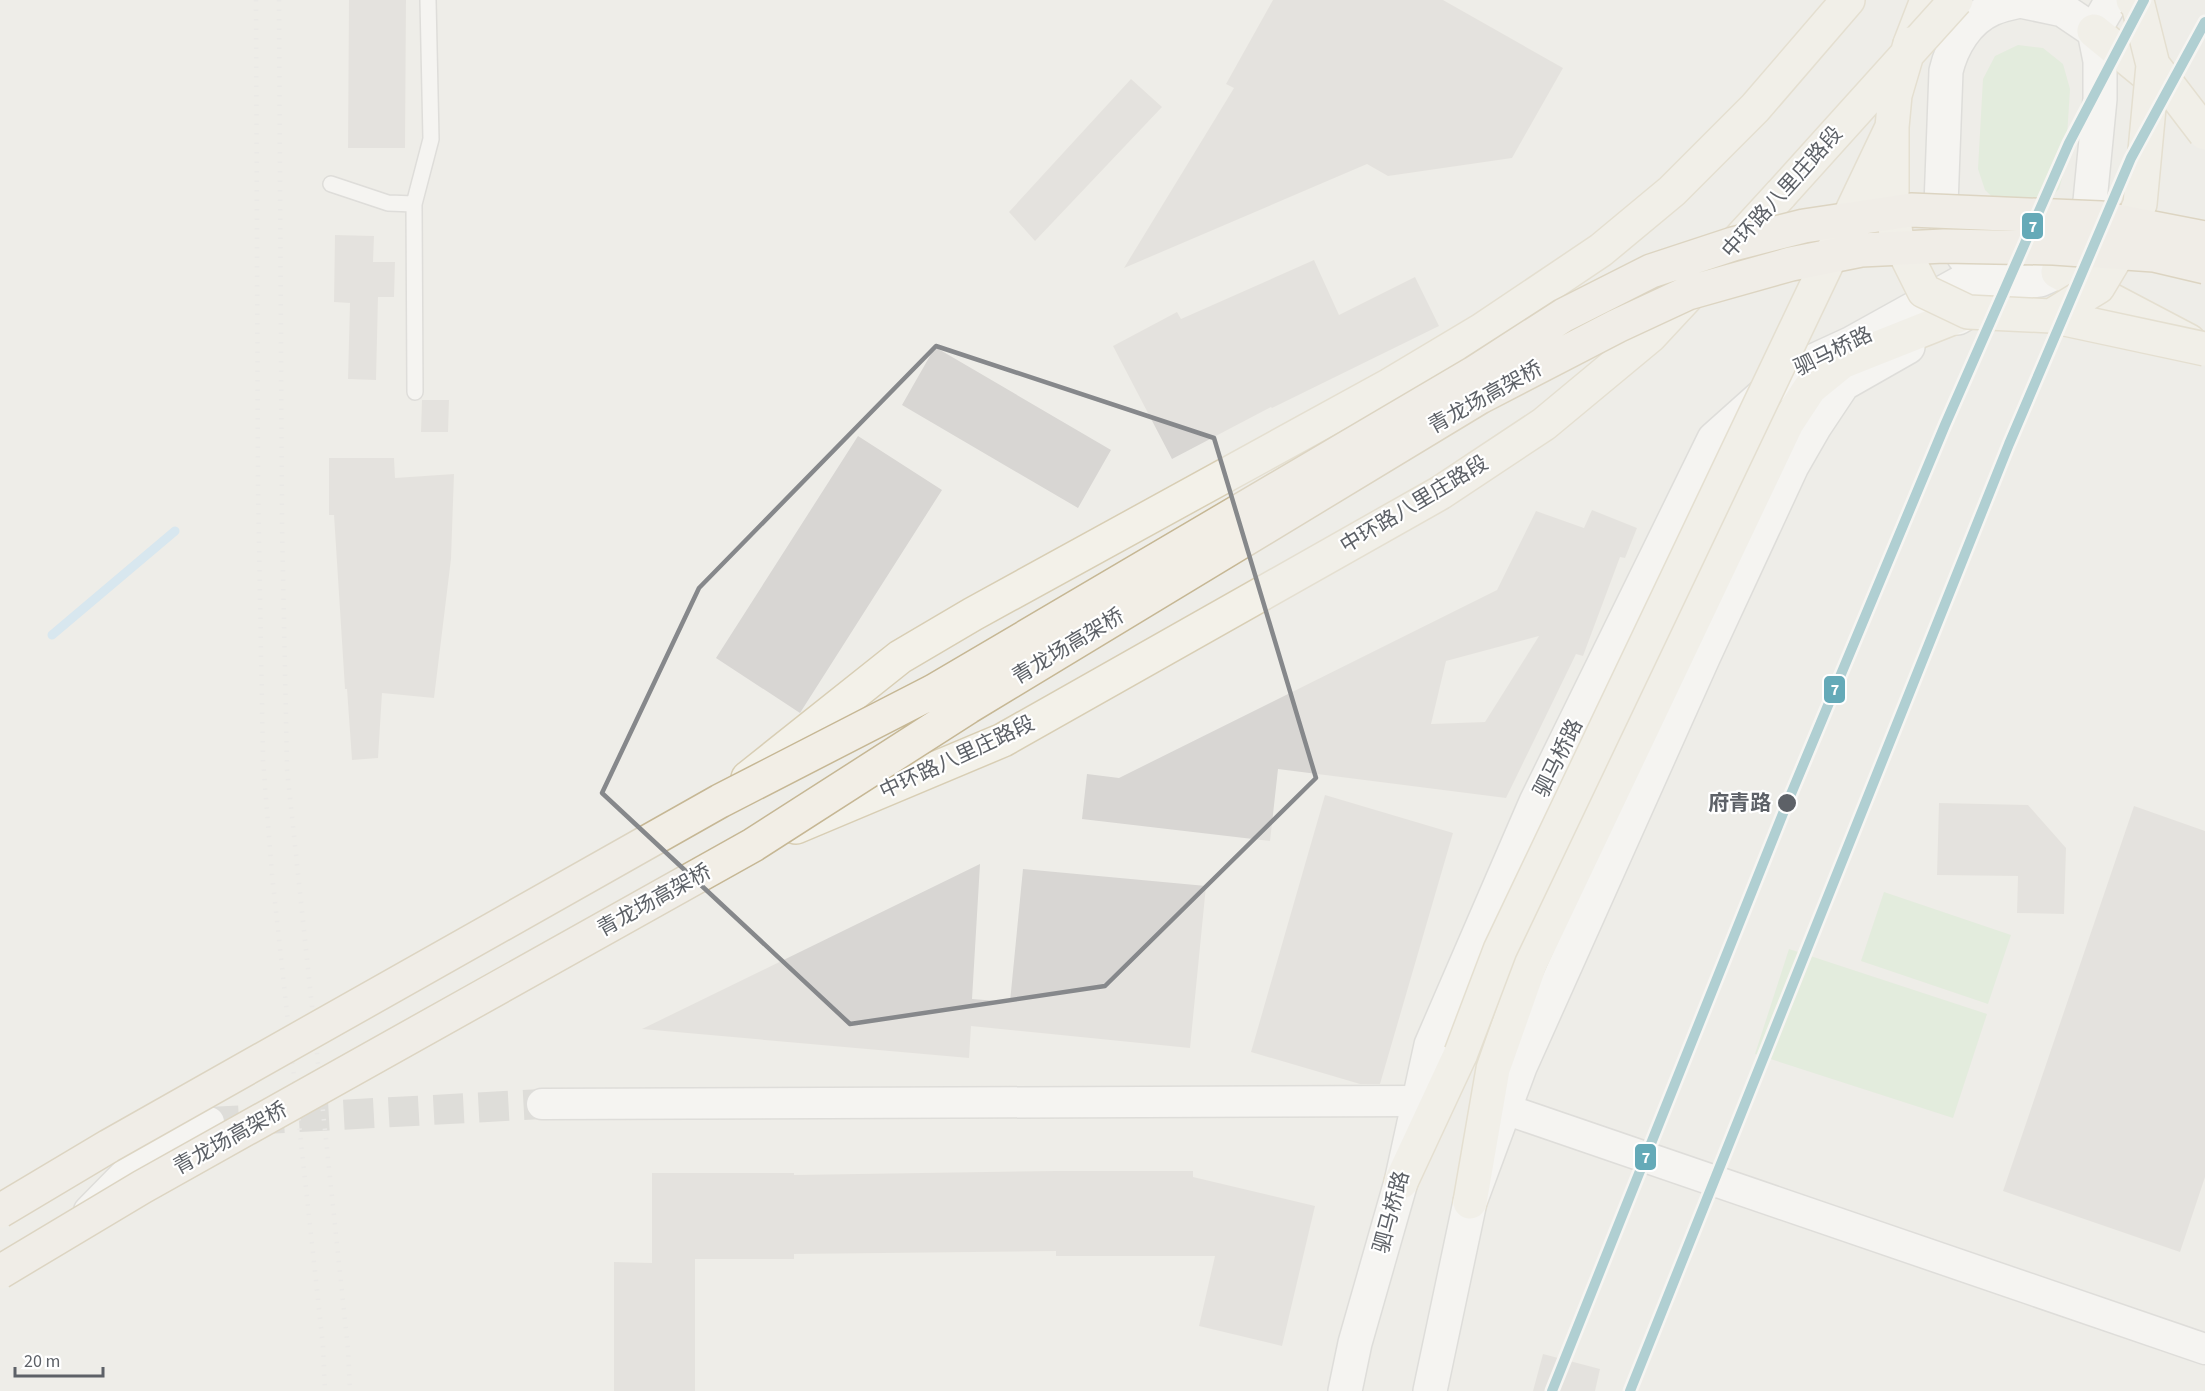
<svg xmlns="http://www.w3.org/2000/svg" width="2205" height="1391" font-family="'Source Sans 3','Noto Sans SC',sans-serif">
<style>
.green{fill:#d5ebd1}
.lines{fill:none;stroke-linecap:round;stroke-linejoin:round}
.stream{stroke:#bce0f8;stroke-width:9}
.building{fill:#d8d6d3;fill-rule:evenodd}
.minor-tunnel{stroke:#cacac8;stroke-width:30;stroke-dasharray:30 15;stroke-linecap:butt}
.service-casing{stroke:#cacac9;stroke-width:18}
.minor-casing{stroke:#cacac9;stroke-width:33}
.secondary-casing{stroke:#cacbca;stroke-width:36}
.primary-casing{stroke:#d8ceb4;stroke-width:36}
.service{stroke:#fcfcfc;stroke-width:15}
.minor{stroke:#fcfcfc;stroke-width:30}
.secondary{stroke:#fcfcfc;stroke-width:33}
.primary{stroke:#f3f1e9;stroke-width:33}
.rail{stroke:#e4e4e4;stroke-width:4.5;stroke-dasharray:1.5 8;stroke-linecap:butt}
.primary-bridge-casing{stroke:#d8ceb4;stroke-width:36;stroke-linecap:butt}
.trunk-bridge-casing{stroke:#c6b794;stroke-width:36;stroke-linecap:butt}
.primary-bridge{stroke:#f3f1e9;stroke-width:33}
.trunk-bridge{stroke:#f2eee6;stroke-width:33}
.metro-1-casing{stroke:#fff;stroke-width:15}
.metro-1{stroke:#65aab8;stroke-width:10}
.marked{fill:none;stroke:#86888b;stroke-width:4.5;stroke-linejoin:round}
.stop-dot{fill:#5d6167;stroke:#fff;stroke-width:2}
.labels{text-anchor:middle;stroke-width:4.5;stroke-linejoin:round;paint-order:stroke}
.street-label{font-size:21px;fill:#5d6167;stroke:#fff}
.stop-label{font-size:21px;font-weight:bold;fill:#5d6167;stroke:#fff;text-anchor:end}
.line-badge{stroke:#fff;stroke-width:2}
.badge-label{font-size:16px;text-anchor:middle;font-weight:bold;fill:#fff}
</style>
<rect width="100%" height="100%" fill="#eeede8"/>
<path class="green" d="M2018 45 2043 48 2063 64 2070 89 2065 168 2059 189 2043 205H2001L1985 190 1978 169 1983 79 1995 56Z
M1884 892 2011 935 1988 1004 1861 961Z
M1789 949 1987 1014 1953 1118 1755 1054Z"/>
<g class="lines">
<path class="stream" d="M52 635 175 531"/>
</g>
<path class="building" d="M349 0H406L405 148H348Z
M1273 0H1443L1563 68 1512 158 1388 176 1367 164 1124 268 1234 88 1226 84Z
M1131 79 1162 107 1035 241 1009 212Z
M335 235 374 236 373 262H395L394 297H378L376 380 348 379 350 303 334 302Z
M1314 260 1339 315 1415 277 1439 326 1272 408 1271 407 1172 459 1113 346 1177 312 1181 319Z
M935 347 1111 450 1078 508 902 405Z
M422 400H449L448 432H421Z
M858 436 942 490 800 713 716 658Z
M329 458H394L395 478 454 474 451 559 434 698 382 693 378 758 352 760 347 689H345L334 515H329Z
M1592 510 1637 528 1625 558 1620 557 1583 656 1576 654 1506 798 1278 769 1270 841 1082 819 1087 774 1119 778 1497 590 1536 511 1584 528ZM1539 636 1485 722 1431 724 1446 661Z
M1325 795 1453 833 1380 1084H1360L1251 1052Z
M1939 803 2028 805 2066 848 2064 914 2017 913 2018 876 1937 875Z
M2134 806 2205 831V1177L2180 1252 2003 1191Z
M980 864 972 999 1010 1002 1023 869 1206 886 1190 1048 971 1026 969 1058 642 1029Z
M1056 1171H1193V1177L1315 1206 1282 1346 1199 1326 1215 1256H1056V1251L794 1254V1259H695V1391H614V1262L652 1263V1173H794V1175Z
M1543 1354 1600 1369 1595 1391H1533Z"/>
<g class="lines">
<path class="minor-tunnel" d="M209 1122 542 1104"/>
<g class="service-casing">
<path id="service" d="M331 184 388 203 414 204
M415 392 414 204 431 139 428 0"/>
</g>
<g class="minor-casing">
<path id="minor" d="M542 1104 1418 1101
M1505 1109 2205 1349
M89 1211 149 1150 209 1122"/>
</g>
<g class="secondary-casing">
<path id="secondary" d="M2020 1 2063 10 2094 31 2100 61V99L2090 201 2077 245 2058 272 2040 280 2019 283 2000 280 1980 272 1964 257 1949 232 1941 205 1946 71C1952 46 1967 20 1992 9 2001 5 2011 3 2020 1Z
M2094 31 2112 0
M1958 318 2019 283
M1345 1391 1355 1343 1401 1182 1431 1045 1536 802 1714 439 1789 372 1852 343 1980 272
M1430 1391 1470 1202 1520 1067 1703 658 1792 466 1815 426 1843 384 1908 347"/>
</g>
<g class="primary-casing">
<path id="primary" d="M2094 31 2171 94
M1910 44 1927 0
M1726 254 1781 194
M2058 272 2189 341
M748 778 900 657 973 614 1390 385 1482 330 1601 250 1672 191 1755 108 1848 0
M796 827 1003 740 1440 493 1544 424 1650 336 1691 292
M1401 1182 1461 1053
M1470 1202 1493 1069 1530 964 1787 423 1810 388 1842 362 1968 312"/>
</g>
<use href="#service" class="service"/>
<use href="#minor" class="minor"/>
<use href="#secondary" class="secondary"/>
<use href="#primary" class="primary"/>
<path class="rail" d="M256 0 258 486 263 760 272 874 323 1346 325 1391
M279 0 282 524 287 769 348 1349 350 1391"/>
<g class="primary-bridge-casing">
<path id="primary-bridge" d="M1910 44 1895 95 1892 127V202L1896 235 1924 291 1968 312 2051 316 2098 287 2116 257 2140 204 2153 65 2138 5 2133 0
M2153 65 2205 133
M1781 194 1956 0
M2051 316 2205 349
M1461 1053 1500 950 1892 127"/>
</g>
<g class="trunk-bridge-casing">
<path id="trunk-bridge" d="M0 1211 109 1146 720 801 934 691 1474 373 1564 315 1651 271 1733 244 1804 226 1911 210 2101 218 2205 238
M0 1272 142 1187 753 845 968 707 1480 397 1617 326 1688 293 1791 264 1861 250 1944 246 2054 248 2154 255 2205 267"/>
</g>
<use href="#primary-bridge" class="primary-bridge"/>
<use href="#trunk-bridge" class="trunk-bridge"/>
<g class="metro-1-casing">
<path id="metro-1" d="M1552 1391 1786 806 1945 425 2069 143 2144 0
M1630 1391 2009 444 2131 158 2205 22"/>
</g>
<use href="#metro-1" class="metro-1"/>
</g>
<path d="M0 0H2205V1391H0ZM936 346 1214 438 1316 778 1105 986 850 1024 602 793 699 588Z" fill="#eeede8" fill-opacity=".55" fill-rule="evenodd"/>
<path class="marked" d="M936 346 1214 438 1316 778 1105 986 850 1024 602 793 699 588Z"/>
<circle class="stop-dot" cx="1787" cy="803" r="10"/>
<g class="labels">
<g class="street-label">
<text transform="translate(1782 192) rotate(-48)" y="7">中环路八里庄路段</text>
<text transform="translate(1833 351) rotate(-26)" y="7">驷马桥路</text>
<text transform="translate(1485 397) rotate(-29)" y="7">青龙场高架桥</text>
<text transform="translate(1414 504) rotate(-31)" y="7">中环路八里庄路段</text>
<text transform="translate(1068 646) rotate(-31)" y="7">青龙场高架桥</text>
<text transform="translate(957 757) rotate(-25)" y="7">中环路八里庄路段</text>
<text transform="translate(1558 758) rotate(-64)" y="7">驷马桥路</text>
<text transform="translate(654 900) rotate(-29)" y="7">青龙场高架桥</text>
<text transform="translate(230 1138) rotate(-29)" y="7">青龙场高架桥</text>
<text transform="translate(1391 1212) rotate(-75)" y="7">驷马桥路</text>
</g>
<g class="stop-label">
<text x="1771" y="810">府青路</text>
</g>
</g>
<g class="line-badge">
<rect x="2021" y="212" width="23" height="28" rx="6" fill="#65aab8"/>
<rect x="1823" y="675" width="23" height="29" rx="6" fill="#65aab8"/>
<rect x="1634" y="1143" width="23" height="28" rx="6" fill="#65aab8"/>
</g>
<g class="badge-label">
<text x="2033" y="232">7</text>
<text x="1835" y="695">7</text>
<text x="1646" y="1163">7</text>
</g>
<path d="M15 1367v9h88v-9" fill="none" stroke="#5d6167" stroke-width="3"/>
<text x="24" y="1367" font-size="18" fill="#5d6167" stroke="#ffffff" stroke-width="4.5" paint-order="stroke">20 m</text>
</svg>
